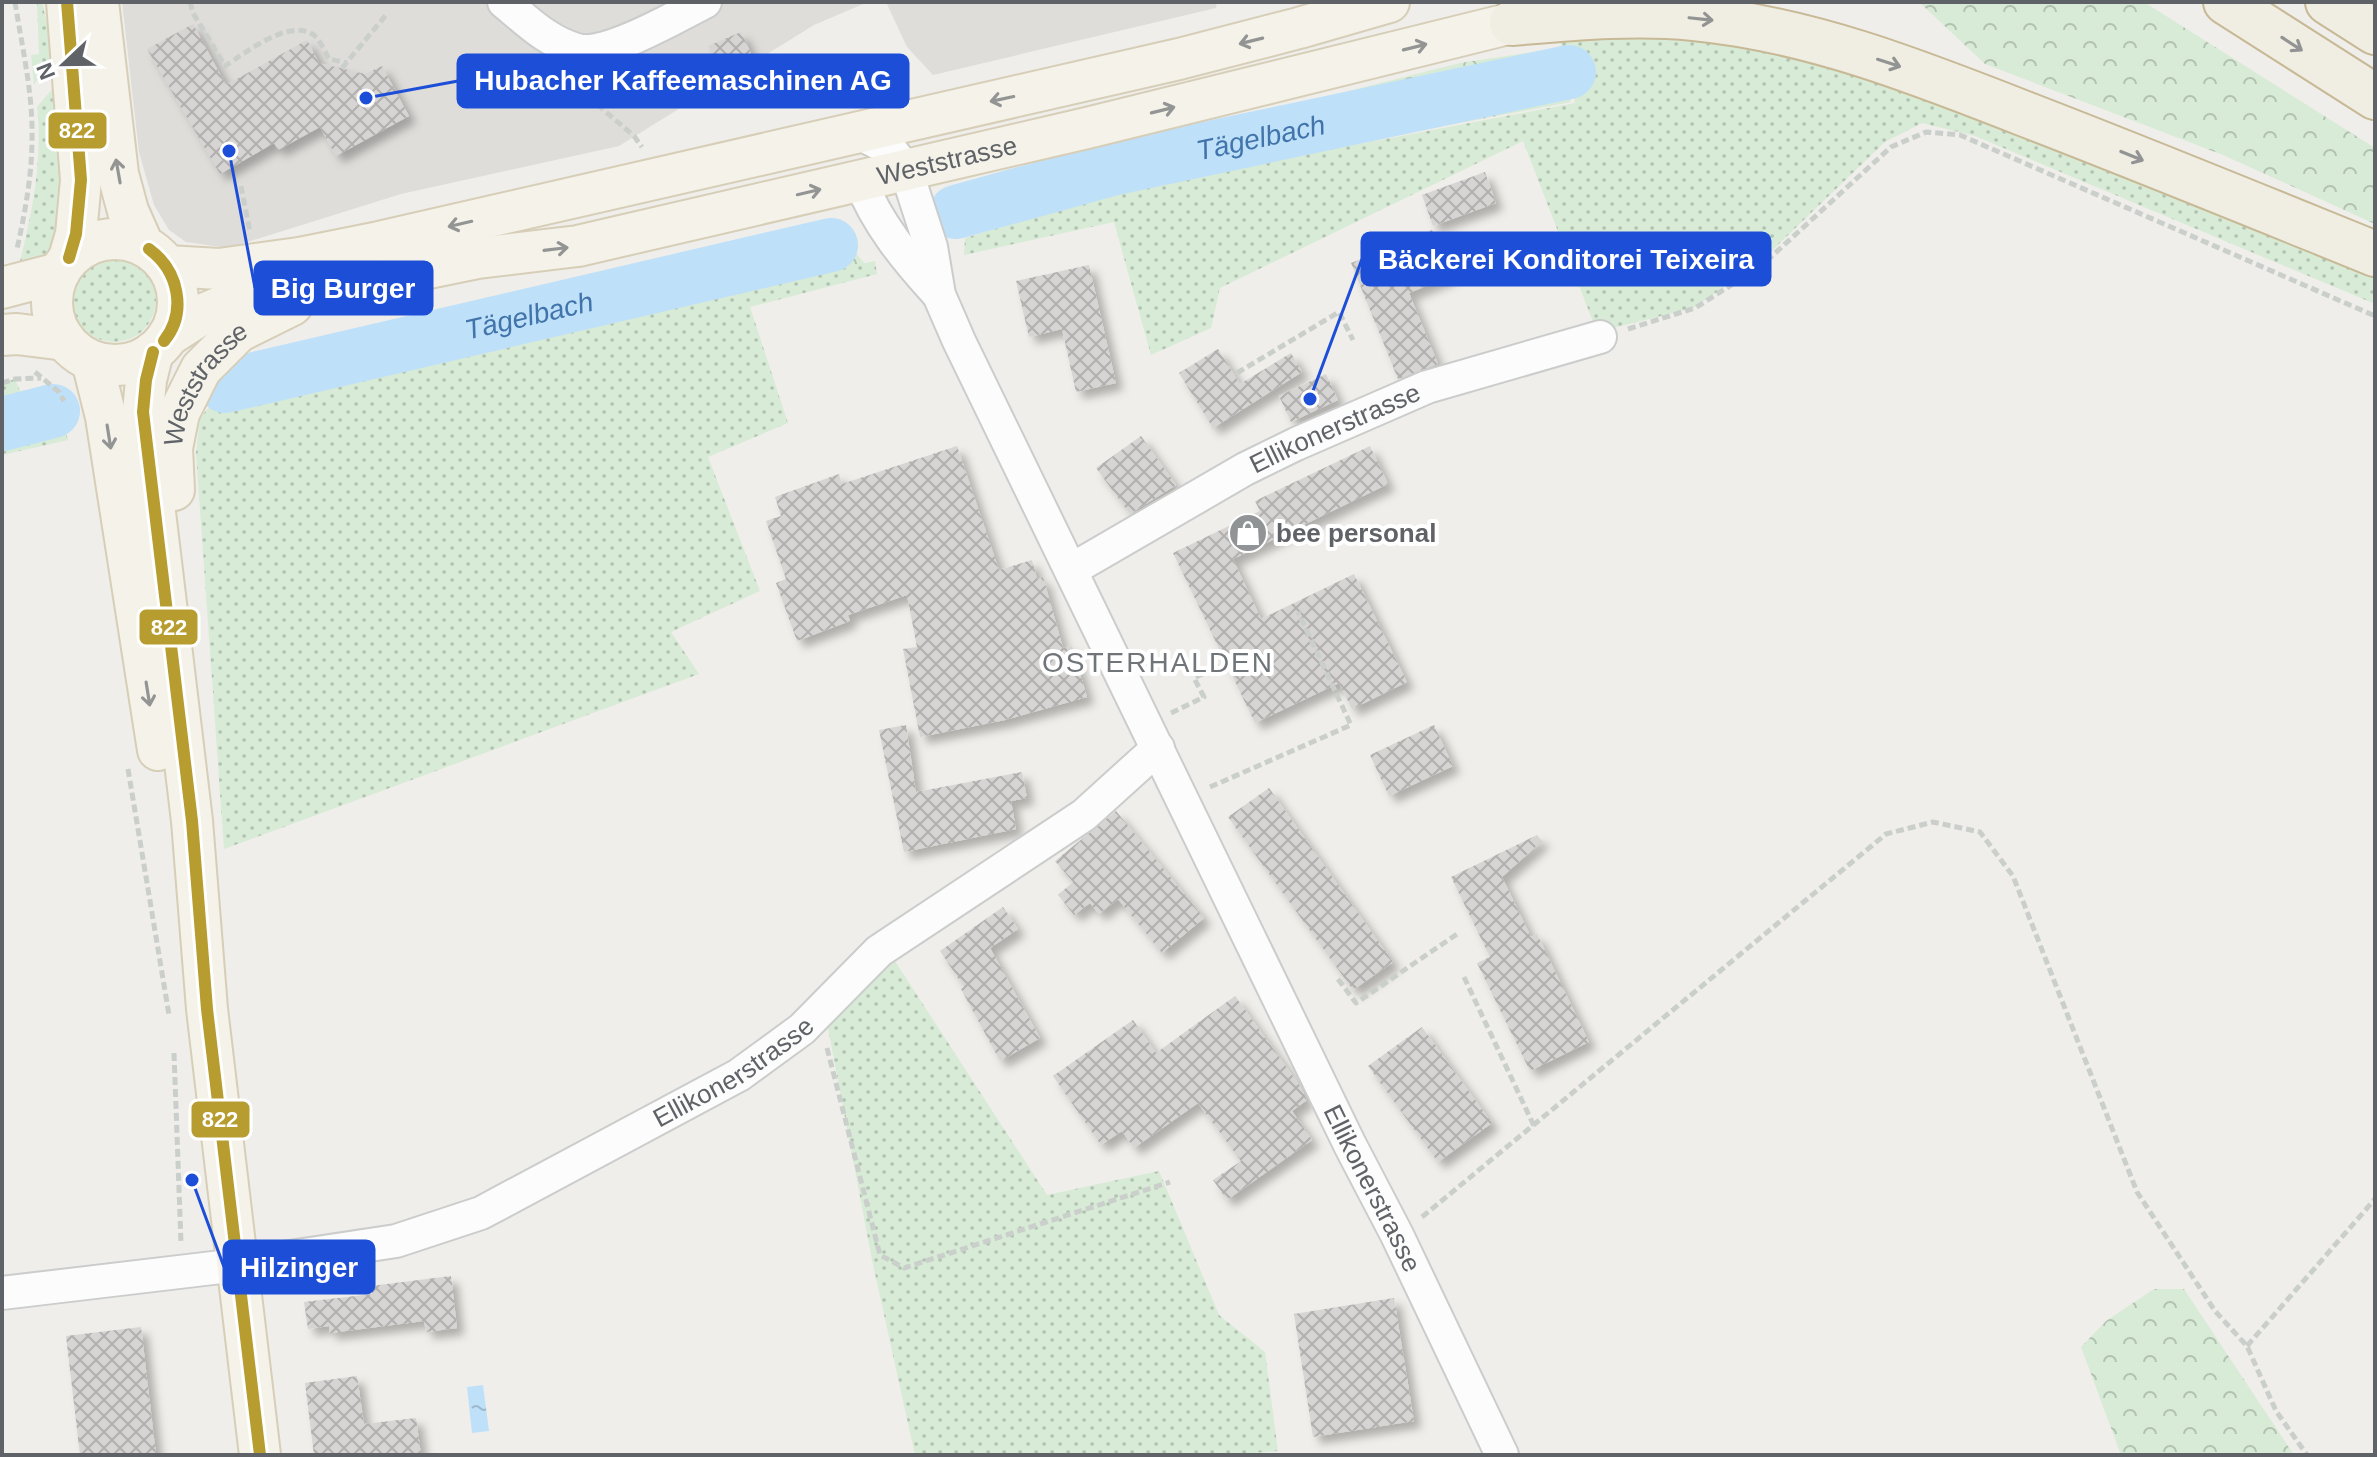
<svg xmlns="http://www.w3.org/2000/svg" width="2377" height="1457" font-family="Helvetica,sans-serif">
<style>
.industrial{fill:#dfddda}
.grass{fill:url(#grass-dots)}
.forest{fill:url(#forest-crowns)}
.water{fill:url(#water-ripples)}
.lines{fill:none;stroke-linecap:round;stroke-linejoin:round}
.river{stroke:#bfe0f9;stroke-width:54}
.building{fill:url(#building-cross-hatch);filter:url(#shadow)}
.minor-casing{stroke:#cbcccc;stroke-width:36}
.major-casing{stroke:#d7ceb8;stroke-width:44}
.highway-casing{stroke:#c8b996;stroke-width:48}
.path{stroke:#cacfcc;stroke-width:5;stroke-dasharray:8 4;stroke-linecap:butt}
.minor{stroke:#fdfcfc;stroke-width:32}
.major{stroke:#f4f2e9;stroke-width:40}
.highway{stroke:#f0ede3;stroke-width:44}
.bus-1-casing{stroke:#fff;stroke-width:18}
.bus-1{stroke:#b79d2f;stroke-width:12}
.oneway{stroke:#929393}
.oneway2{stroke:#939595}
.labels{text-anchor:middle;stroke-width:8;stroke-linejoin:round;paint-order:stroke}
.street-label{font-size:26px;fill:#5f6368;stroke:#fff}
.poi-label{font-size:26px;font-weight:bold;fill:#5f6368;stroke:#fff;text-anchor:start}
.water-label{font-size:28px;font-style:italic;fill:#4174aa;stroke:#fff}
.neighbourhood-label{font-size:28px;letter-spacing:2px;fill:#70757a;stroke:#fff}
.leader{fill:none;stroke:#1d4ed8;stroke-width:3}
.callout-dot{fill:#1d4ed8;stroke:#fff;stroke-width:3}
.callout{fill:#1d4ed8;stroke:#1d4ed8;stroke-width:3}
.callout-label{font-size:28px;text-anchor:middle;font-weight:bold;fill:#fff}
.line-badge{stroke:#fff;stroke-width:3}
.badge-label{font-size:22px;text-anchor:middle;font-weight:bold;fill:#fff}
</style>
<defs>
<pattern id="grass-dots" width="8" height="8" patternUnits="userSpaceOnUse" patternTransform="scale(2)"><rect width="8" height="8" fill="#d8ebd6"/><path d="M2 2h.1M6 6h.1" fill="none" stroke="#b2c2b1" stroke-width="1.8" stroke-linecap="round"/></pattern>
<pattern id="forest-crowns" width="20" height="18" patternUnits="userSpaceOnUse" patternTransform="scale(2)"><rect width="20" height="18" fill="#d8ebd6"/><path d="M2 6a3 3 0 1 1 6 0M12 15a3 3 0 1 1 6 0" fill="none" stroke="#b2c2b1"/></pattern>
<pattern id="water-ripples" width="26" height="14" patternUnits="userSpaceOnUse" patternTransform="scale(2)"><rect width="26" height="14" fill="#bfe0f9"/><path d="M2 4q2-2 4 0t4 0M15 11q2-2 4 0t4 0" fill="none" stroke="#9eb9cd"/></pattern>
<pattern id="building-cross-hatch" width="8" height="8" patternUnits="userSpaceOnUse" patternTransform="scale(2)"><rect width="8" height="8" fill="#d6d5d3"/><path d="M0 0l8 8M0 8l8-8" fill="none" stroke="#b1b0af"/></pattern>
<filter id="shadow"><feDropShadow dx="7" dy="7" stdDeviation="4" flood-color="#0004"/></filter>
</defs>
<rect width="100%" height="100%" fill="#efeeea"/>
<path class="industrial" d="M122 2H868L814 25 619 146 401 194 228 248 186 242 169 230 154 205 139 152Z
M886 2H1217L1216 8 933 75 907 47Z"/>
<path class="grass" d="M37 2H42L55 59 34 84 31 55 39 54Z
M1674 36 1770 47 1900 82 2375 273V304L1975 136 1922 123 1885 142 1757 265 1693 308 1597 332 1523 141 1220 288 1211 328 1151 355 1114 222 964 255 965 238 1120 192 1275 160 1575 103 1559 38Z
M58 82 68 172 58 239 39 261 19 265C32 215 43 160 37 107Z
M72 300a42 42 0 1 1 84 0a42 42 0 1 1-84 0Z
M875 261 877 274 750 307 788 423 708 457 760 591 671 632 699 674 224 849 196 453 200 418 216 399Z
M15 379 20 391C51 387 62 414 68 440L2 455V383Z
M891 955 1047 1195 1159 1171 1219 1315 1265 1352 1278 1451 1227 1455H915L872 1260 827 1023Z"/>
<path class="forest" d="M1919 2H2144L2375 148V224L2223 155 1985 64Z
M1559 48 1571 102 1275 158 1120 191 965 234 962 198 1051 166 1460 63Z
M815 223 832 225 865 264 246 395 247 360 392 332Z
M2154 1289H2184L2294 1455H2121L2081 1347 2106 1321Z"/>
<path class="water" d="M483 1385 489 1431 472 1433 467 1387Z"/>
<g class="lines">
<g class="river">
<path id="s1" d="M956 212 1115 168 1569 72"/>
<path id="s2" d="M225 386 831 245"/>
<path d="M2 424 53 411"/>
</g>
</g>
<path class="building" d="M193 24 226 85 307 40 319 63 365 74 382 66 409 116 336 156 320 127 278 150 274 143 220 174 147 49Z
M741 32 751 53 717 68 708 46Z
M1485 172 1496 203 1433 226 1422 195Z
M1432 230 1451 276 1409 293 1438 364 1398 379 1351 263Z
M1089 265 1116 383 1076 392 1062 329 1029 337 1016 281Z
M1218 349 1240 384 1291 353 1302 372 1213 428 1179 373Z
M1326 374 1338 400 1291 422 1279 396Z
M1141 436 1176 485 1130 514 1096 468Z
M957 446 999 570 1032 560 1037 579 1043 577 1063 648 1072 646 1087 697 1005 720 920 737 903 649 917 647 907 595 848 615 850 621 797 641 776 583 786 579 766 521 781 516 775 497 839 474 842 484Z
M1370 446 1388 484 1233 559 1261 619 1354 574 1407 682 1352 709 1339 683 1255 723 1173 553 1260 511 1255 501Z
M906 725 916 792 1022 772 1027 798 1011 801 1016 829 904 852 879 730Z
M1434 725 1453 766 1389 796 1370 755Z
M1269 788 1393 962 1353 990 1228 817Z
M1116 811 1204 918 1162 953 1118 899 1099 914 1090 903 1074 915 1058 895 1073 882 1055 861Z
M1537 835 1542 841 1502 877 1531 937 1537 934 1589 1042 1530 1071 1477 963 1490 957 1451 877Z
M1003 907 1018 929 990 948 1040 1038 1000 1061 961 989 964 987 940 951Z
M1235 996 1300 1086 1307 1100 1292 1111 1312 1140 1227 1200 1213 1180 1241 1161 1198 1103 1134 1148 1122 1131 1101 1145 1053 1076 1133 1020 1156 1053Z
M1422 1027 1492 1123 1438 1162 1368 1066Z
M451 1276 457 1328 426 1332 424 1321 330 1333 329 1326 308 1329 304 1302 372 1294 371 1286Z
M1394 1298 1414 1421 1313 1437 1294 1314Z
M141 1327 156 1455H80L66 1336Z
M357 1376 364 1424 416 1418 421 1455H314L305 1383Z"/>
<g class="lines">
<g class="minor-casing">
<g id="minor">
<path d="M504 2C527 21 548 42 577 50 606 58 677 16 705 2"/>
<path id="s3" d="M857 132 890 149 906 170 931 247 939 295 959 341 1350 1145 1397 1235 1502 1455"/>
<path d="M860 180C877 224 907 260 939 295"/>
<path id="s4" d="M1071 570 1245 469 1296 444 1427 387 1600 337"/>
<path id="s5" d="M2 1293 238 1265 396 1241 481 1213 739 1075 802 1029 879 951 1084 815 1158 748"/>
</g>
</g>
<g class="major-casing">
<g id="major">
<path d="M67 2 81 180 76 234 69 258"/>
<path d="M98 2 118 174 128 211 143 245"/>
<circle cx="115" cy="302" r="63"/>
<path d="M167 266 219 269 299 258 379 242 1179 59 1299 28 1389 2"/>
<path d="M2 288 59 273"/>
<path d="M2 335 17 334 65 340"/>
<path id="s6" d="M168 336 199 316 225 305 326 289 478 258 578 246 1087 128 1512 23 1542 10"/>
<path d="M153 352 146 380 143 412 192 821 207 1009 260 1455"/>
<path d="M92 361 106 417 158 750"/>
<path id="s7" d="M174 490 172 448 179 413 201 369 238 332 292 305"/>
</g>
</g>
<g class="highway-casing">
<path id="highway" d="M2226 2 2375 97
M2328 2 2375 32
M1512 23C1572 18 1633 12 1694 18 1809 29 1918 72 2025 114 2142 159 2259 207 2375 254"/>
</g>
<path class="path" d="M15 2C22 47 33 93 32 138 32 176 25 212 17 249
M190 2 193 13 225 66C245 53 293 15 316 37 321 42 325 52 329 59L347 63
M342 68 386 15
M570 81 634 136 642 147
M241 186 250 232
M1628 329 1695 308 1760 267 1891 147 1926 132 1960 135 2375 316
M35 372 59 392 64 401
M1237 373 1339 312 1353 340
M2 383 15 379 41 378
M1171 713 1204 697 1194 678 1219 666
M128 769 169 1015
M1210 787 1351 725 1298 612
M1464 977 1534 1126
M1338 979 1356 1003 1460 932
M827 1048 880 1255 904 1268 1170 1182
M174 1053 181 1243
M1422 1217 1886 834 1933 822 1980 832 2013 876 2137 1192 2215 1311 2247 1346 2276 1411 2307 1455
M2247 1346 2375 1199"/>
<use href="#minor" class="minor"/>
<use href="#major" class="major"/>
<use href="#highway" class="highway"/>
<g class="bus-1-casing">
<path id="bus-1" d="M67 2 81 180 76 234 69 258
M149 249C178 270 188 312 164 341
M149 249C179 271 187 311 164 341
M153 352 146 380 143 412 192 821 207 1009 260 1455"/>
</g>
<use href="#bus-1" class="bus-1"/>
</g>
<defs><path id="oneway-shaft" d="M-6 0H5M1.5-3L5.5 0L1.5 3" fill="none" stroke-width="1.6" stroke-linecap="round" stroke-linejoin="round" transform="scale(2)"/></defs>
<g class="oneway">
<use href="#oneway-shaft" transform="translate(1701 19) rotate(6)"/>
<use href="#oneway-shaft" transform="translate(2292 44) rotate(33)"/>
<use href="#oneway-shaft" transform="translate(1889 63) rotate(18)"/>
<use href="#oneway-shaft" transform="translate(2132 156) rotate(22)"/>
</g>
<g class="oneway2">
<use href="#oneway-shaft" transform="translate(1251 41) rotate(166)"/>
<use href="#oneway-shaft" transform="translate(1415 47) rotate(-14)"/>
<use href="#oneway-shaft" transform="translate(1002 99) rotate(168)"/>
<use href="#oneway-shaft" transform="translate(1163 110) rotate(-14)"/>
<use href="#oneway-shaft" transform="translate(118 171) rotate(-100)"/>
<use href="#oneway-shaft" transform="translate(809 192) rotate(-13)"/>
<use href="#oneway-shaft" transform="translate(460 224) rotate(167)"/>
<use href="#oneway-shaft" transform="translate(556 249) rotate(-7)"/>
<use href="#oneway-shaft" transform="translate(109 437) rotate(81)"/>
<use href="#oneway-shaft" transform="translate(148 694) rotate(81)"/>
</g>
<defs>
<g id="shop-disc" transform="scale(2)"><circle r="9.5" fill="#919496" stroke="#fff"/><path d="M-5-2.5h2.3a2.7 3.5 0 0 1 5.4 0H5L5.5 6h-11ZM-1.5-2.5h3a1.5 2.3 0 0 0-3 0Z" fill="#fff"/></g>
</defs>
<g fill-rule="evenodd">
<use href="#shop-disc" x="1248" y="533"/>
</g>
<g class="labels">
<g class="street-label">
<text dy="9" stroke="none"><textPath href="#s6" startOffset="802">Weststrasse</textPath></text>
<text dy="9" stroke="none"><textPath href="#s7" startOffset="116">Weststrasse</textPath></text>
<text dy="9" stroke="none"><textPath href="#s4" startOffset="300">Ellikonerstrasse</textPath></text>
<text dy="9" stroke="none"><textPath href="#s5" startOffset="776">Ellikonerstrasse</textPath></text>
<text dy="9" stroke="none"><textPath href="#s3" startOffset="1186">Ellikonerstrasse</textPath></text>
</g>
<g class="poi-label">
<text x="1276" y="542">bee personal</text>
</g>
<g class="water-label">
<text dy="10" stroke="none"><textPath href="#s1" startOffset="314">Tägelbach</textPath></text>
<text dy="10" stroke="none"><textPath href="#s2" startOffset="312">Tägelbach</textPath></text>
</g>
<g class="neighbourhood-label">
<text x="1158" y="672">OSTERHALDEN</text>
</g>
</g>
<path class="leader" d="M366 98L458 81M1310 399L1362 259M229 151L255 288M192 1180L224 1267"/>
<g class="callout-dot">
<circle cx="366" cy="98" r="8"/>
<circle cx="1310" cy="399" r="8"/>
<circle cx="229" cy="151" r="8"/>
<circle cx="192" cy="1180" r="8"/>
</g>
<g class="callout">
<rect x="458" y="55" width="450" height="52" rx="8"/>
<rect x="1362" y="233" width="408" height="52" rx="8"/>
<rect x="255" y="262" width="177" height="52" rx="8"/>
<rect x="224" y="1241" width="150" height="52" rx="8"/>
</g>
<g class="callout-label">
<text x="683" y="90">Hubacher Kaffeemaschinen AG</text>
<text x="1566" y="269">Bäckerei Konditorei Teixeira</text>
<text x="343" y="298">Big Burger</text>
<text x="299" y="1277">Hilzinger</text>
</g>
<g class="line-badge">
<rect x="47" y="111" width="61" height="39" rx="8" fill="#b79d2f"/>
<rect x="138" y="608" width="61" height="38" rx="8" fill="#b79d2f"/>
<rect x="190" y="1100" width="61" height="39" rx="8" fill="#b79d2f"/>
</g>
<g class="badge-label">
<text x="77" y="138">822</text>
<text x="169" y="635">822</text>
<text x="220" y="1127">822</text>
</g>
<rect width="2377" height="1457" fill="none" stroke="#5f6368" stroke-width="8"/>
<g transform="translate(64 64) rotate(248)" stroke="#ffffff" stroke-width="6" paint-order="stroke">
<path d="M0-6L14 30L0 20L-14 30Z" fill="#5f6368"/>
<text y="-12" font-size="22" font-weight="bold" text-anchor="middle" fill="#5f6368">N</text>
</g>
</svg>
